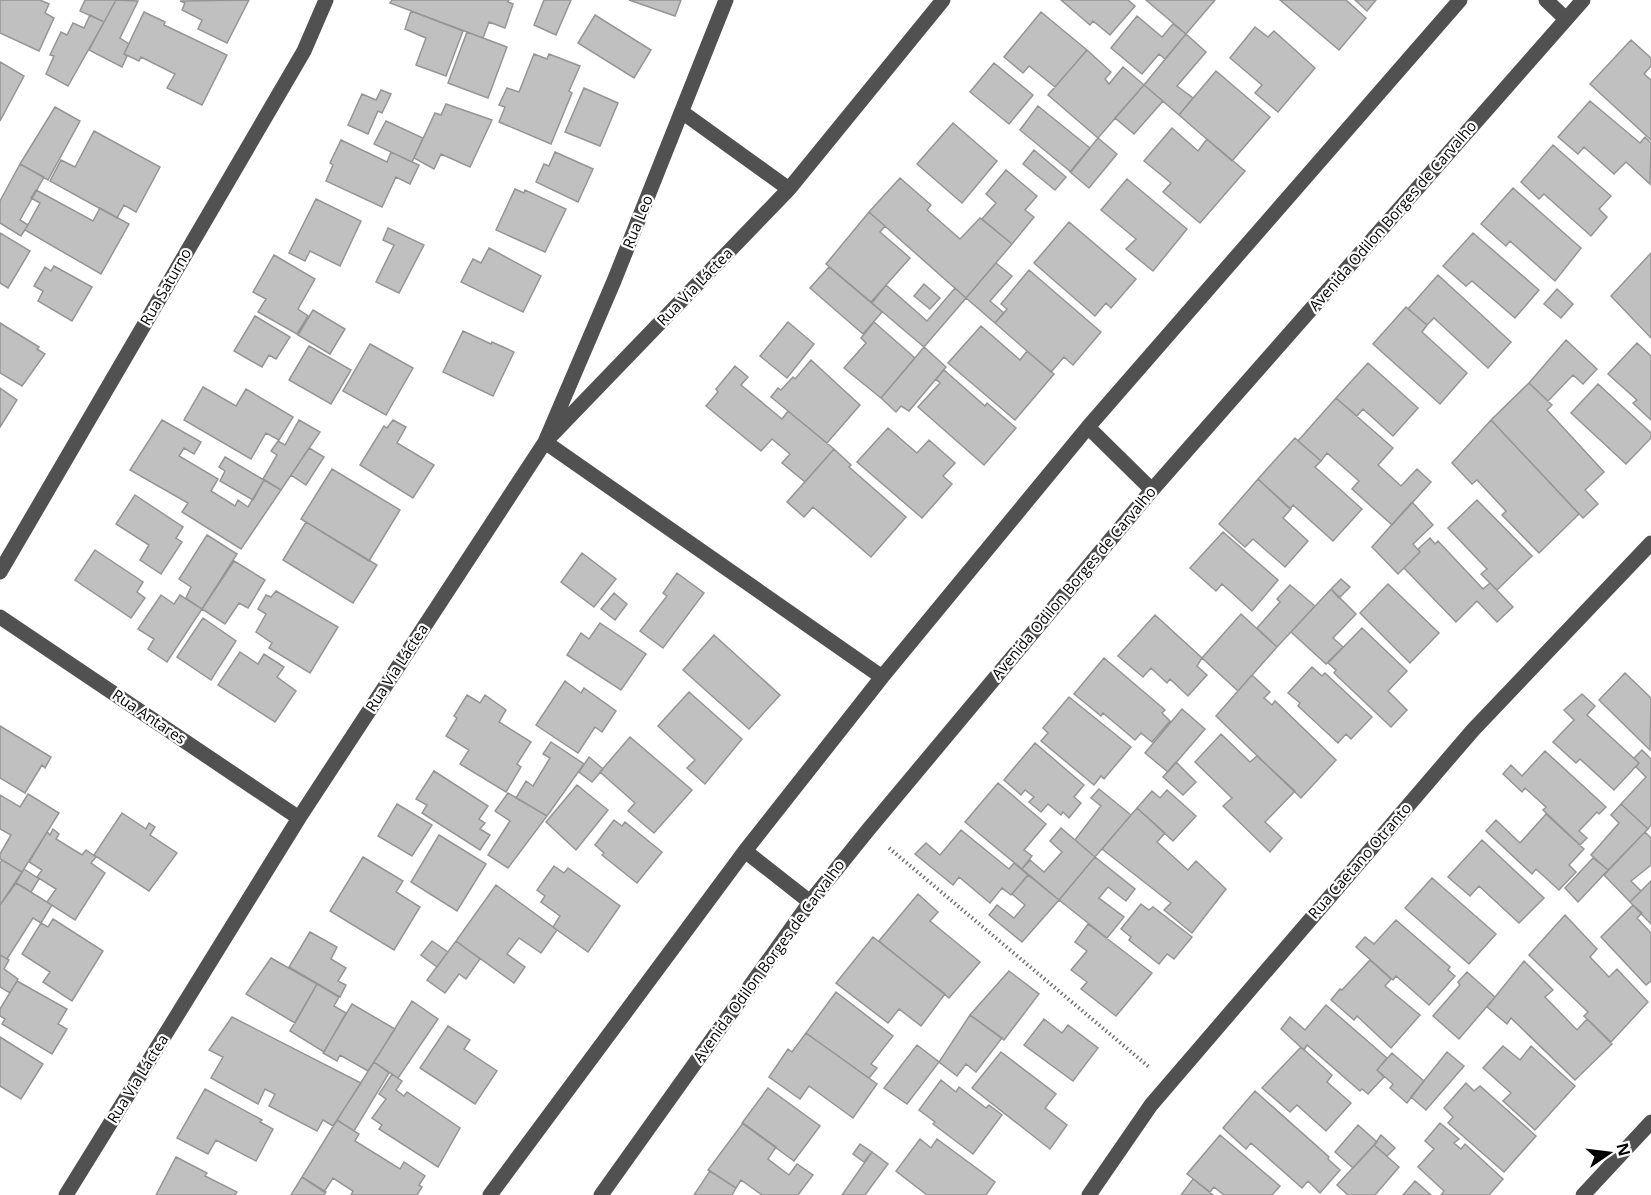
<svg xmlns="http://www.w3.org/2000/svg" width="1651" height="1195" font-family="'Open Sans',sans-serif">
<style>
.building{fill:#c0c0c0;stroke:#959595;stroke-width:1.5}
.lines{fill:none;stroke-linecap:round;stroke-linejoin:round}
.path{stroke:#737373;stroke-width:4;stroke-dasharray:1.5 3;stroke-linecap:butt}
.minor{stroke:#515151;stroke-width:15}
.labels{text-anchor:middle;stroke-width:4.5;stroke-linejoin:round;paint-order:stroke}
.street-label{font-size:15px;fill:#000;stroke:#fff}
</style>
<rect width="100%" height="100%" fill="#fff"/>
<path class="building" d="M0 0H40L49 4 45 13 54 18 39 51 0 33Z
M85 0H116L104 22 80 11Z
M116 0 138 1 120 38 129 44 124 54 127 56 122 67 89 50Z
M249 0 227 43 198 29 202 20 182 10 185 3 180 1Z
M392 0H509L508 2 513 4 505 28 489 22 483 38 390 3Z
M544 0H571L556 35 534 25Z
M629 0H681L675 16Z
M1061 0H1128L1135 6 1110 35 1093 21 1090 25Z
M1146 0H1215L1186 34Z
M1280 0H1346L1366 18 1339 50Z
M1355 0H1376L1367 11Z
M411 11 463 31 446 76 416 65 426 38 405 29Z
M144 12 165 22 164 25 227 55 202 105 167 88 175 74 141 57 139 61 124 54Z
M1041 12 1087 50 1055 87 1029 66 1023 73 1004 57Z
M90 15 104 22 68 86 46 74 54 56 50 55 61 32 67 35 73 23 84 28Z
M595 15 651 50 634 78 578 43Z
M1137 16 1162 37 1173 24 1186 34 1165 59 1159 54 1142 74 1111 48Z
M1255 27 1268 37 1274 31 1315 68 1278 112 1255 93 1262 85 1230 58Z
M467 32 507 47 488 98 448 83Z
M1186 34 1206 52 1177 86 1193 98 1179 115 1144 85Z
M1631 40 1651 58V66L1644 74 1651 80V140L1590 84Z
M1087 50 1111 72 1105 79 1109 84 1123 67 1144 85 1098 138 1048 95Z
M534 54 547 59 549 54 580 66 569 91 572 93 551 144 499 122 505 107 499 105 507 88 519 92Z
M0 62 24 76 0 121Z
M994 63 1033 95 1009 124 970 92Z
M1216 71 1270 117 1232 161 1179 115Z
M1144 85 1163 101 1134 134 1115 118Z
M584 88 618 103 600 146 565 132Z
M381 90 391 94 382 113 378 111 368 134 348 125 362 94 376 100Z
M1590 101 1640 143 1645 137 1651 143 1650 184 1626 162 1614 174 1584 147 1578 154 1558 137Z
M446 104 492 120 470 167 441 154 434 169 414 158 435 113 441 115Z
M1038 106 1090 148 1071 172 1020 130Z
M55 107 80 121 48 180 20 164Z
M386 121 423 138 412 162 374 144Z
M953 123 997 161 962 203 917 164Z
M1172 128 1198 151 1207 139 1245 171 1200 223 1163 192 1171 183 1144 161Z
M94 131 160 167 136 212 124 205 117 218 50 181 61 160 75 167Z
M1098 138 1117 154 1089 188 1070 172Z
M341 140 387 162 391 152 419 165 410 184 396 177 382 207 326 181 333 165 330 163Z
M1553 145 1611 196 1599 209 1607 217 1591 236 1544 194 1539 199 1521 182Z
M1034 150 1066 177 1055 190 1023 164Z
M555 152 593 169 578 202 536 182 544 164 549 166Z
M20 164 44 177 20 220 28 225 21 236 0 223V201Z
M1006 170 1037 196 1025 210 1034 217 1012 244 982 219 996 203 986 194Z
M900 178 931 205 927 210 960 239 980 218 1012 244 966 298 869 212Z
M1127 179 1187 229 1153 271 1126 249 1136 239 1101 210Z
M1513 188 1581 248 1555 281 1510 241 1506 246 1481 224Z
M515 189 524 193 525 190 566 209 545 252 496 230Z
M36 190 93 221 100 208 129 224 101 274 25 230 40 203 31 198Z
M316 199 361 221 340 266 310 251 305 261 289 253Z
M869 212 885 226 880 232 910 258 871 302 826 264Z
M1069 222 1136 279 1111 308 1106 303 1095 316 1034 263Z
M388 228 424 245 399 293 376 282 394 245 383 240Z
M0 233 30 251 8 288 0 283Z
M1473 233 1539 290 1515 318 1472 281 1466 286 1443 266Z
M489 248 541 276 523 312 461 282 473 259 481 263Z
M1651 253V338L1611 296Z
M274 255 315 279 298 309 308 316 297 334 258 312 266 299 253 292Z
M996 263 1012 276 990 301 1004 313 995 323 966 298Z
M54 266 92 287 72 321 38 301 43 291 34 286 45 267 51 271Z
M829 267 882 312 863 334 810 288Z
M1029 270 1101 332 1073 365 1064 357 1051 372 995 323 1007 309 1001 304Z
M1438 275 1511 342 1488 368 1434 318 1427 325 1408 309Z
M924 284 940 298 930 309 914 296Z
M886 285 927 321 955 288 966 298 924 347 872 303Z
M1557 289 1573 304 1561 318 1544 304Z
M1406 307 1427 325 1422 332 1467 373 1440 404 1373 344Z
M313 310 345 329 330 354 298 335Z
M255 316 290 337 276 359 269 355 262 367 234 351Z
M788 322 814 344 787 378 760 356Z
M874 322 915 358 881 398 844 368 866 343 861 338Z
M0 323 39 347 37 349 45 354 22 386 0 373Z
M981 326 1020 360 1027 351 1054 374 1015 420 948 363Z
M463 331 491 344 492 342 514 352 493 396 443 372Z
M1566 340 1597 369 1583 384 1573 375 1548 401 1529 383Z
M1637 343 1651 356V420L1633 403 1637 400 1608 374Z
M370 344 413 368 386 415 343 391Z
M309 346 351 370 331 404 289 380Z
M924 347 946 367 909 411 901 406 896 412 881 398Z
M811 360 860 405 827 443 771 397 778 388 781 390 793 377 795 379Z
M1368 363 1418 408 1393 436 1363 409 1357 416 1336 398Z
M735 366 748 377 741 385 782 419 788 411 834 449 805 482 782 463 790 454 772 439 761 451 706 406 718 392 716 389Z
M944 370 985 406 987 403 1016 428 984 465 918 407 940 383 936 379Z
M1529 383 1552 405 1547 410 1604 472 1585 490 1598 504 1583 518 1491 420Z
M1598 384 1651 433V438L1626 464 1571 413Z
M203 387 236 406 246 389 293 417 279 440 266 433 251 459 184 420Z
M0 388 17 400 0 427Z
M1336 398 1393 448 1378 465 1401 486 1417 469 1431 482 1392 525 1352 489 1359 481 1327 453 1321 461 1298 441Z
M162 420 201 442 194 454 184 448 179 456 218 479 211 491 235 506 238 500 248 507 264 480 281 490 241 549 182 512 188 503 130 470Z
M299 420 320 432 281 490 263 479 277 455 271 451 278 441 285 445Z
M393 420 406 427 397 443 434 465 413 498 360 465 384 426 387 428Z
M1491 420 1579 514 1539 553 1502 515 1506 511 1477 480 1472 484 1452 463Z
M888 428 917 453 929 440 955 463 943 476 952 484 922 518 857 462Z
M1295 438 1321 461 1315 467 1362 509 1333 541 1293 505 1290 509 1258 479Z
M309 448 324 457 306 485 291 475Z
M834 449 851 465 849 467 906 517 871 557 813 507 804 517 787 502Z
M225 457 264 480 253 500 220 481 225 471 219 467Z
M332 469 400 510 369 561 301 519Z
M1258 479 1291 509 1283 518 1308 541 1285 567 1253 539 1245 547 1219 524Z
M135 495 183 527 176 538 182 542 161 574 140 560 149 545 116 524Z
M1477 500 1532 556 1497 590 1481 574 1487 569 1448 528Z
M1412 502 1433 525 1413 544 1420 552 1398 574 1372 547Z
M306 522 377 565 353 603 283 560Z
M1223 532 1278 580 1252 611 1222 584 1216 591 1190 568Z
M207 535 237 554 202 609 186 598 191 587 179 579Z
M1430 538 1435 544 1438 541 1483 589 1490 583 1513 607 1497 622 1477 601 1456 622 1404 568 1420 552 1418 549Z
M95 550 143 582 137 592 145 598 131 618 75 580Z
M582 553 616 579 594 607 561 582Z
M234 561 265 580 248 608 239 603 225 624 202 609Z
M677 573 704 593 663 648 640 631 667 596 663 593Z
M1341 579 1350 587 1339 598 1331 589Z
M1388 584 1439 633 1410 663 1360 613Z
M1290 585 1315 606 1277 647 1257 628 1280 602 1277 599Z
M1331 589 1356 614 1333 638 1343 647 1326 664 1291 632Z
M276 591 338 627 310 673 269 648 272 643 256 632 266 614 258 609 266 595 271 597Z
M614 593 627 604 615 620 601 609Z
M161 595 174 604 180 595 202 609 167 662 148 649 154 639 138 629Z
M1241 614 1277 647 1238 691 1202 658Z
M1155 615 1202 658 1197 666 1207 675 1188 696 1170 679 1167 683 1151 668 1143 677 1118 656Z
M203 618 236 641 211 680 177 657Z
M600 623 646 654 621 690 567 655 581 633 589 639Z
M1362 628 1407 671 1388 691 1407 710 1391 727 1334 673 1336 670 1328 663Z
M714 635 780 695 749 729 683 670Z
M240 652 258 664 264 654 284 667 277 677 296 691 275 722 218 685Z
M1104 658 1165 710 1162 713 1170 721 1152 742 1141 733 1135 740 1103 713 1101 716 1074 694Z
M1312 667 1322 676 1325 673 1372 717 1351 739 1346 734 1338 743 1298 706 1300 703 1288 693Z
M1625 673 1651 698 1650 750 1599 700Z
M1252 675 1270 692 1264 698 1272 705 1275 701 1336 760 1301 798 1216 716Z
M565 681 581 693 584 688 616 711 602 732 595 727 578 753 536 725Z
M689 692 742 739 705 784 687 768 695 760 658 726Z
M1582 694 1595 706 1587 715 1639 763 1614 790 1580 759 1576 763 1553 742 1574 720 1564 710Z
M467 695 480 703 485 695 506 710 499 722 531 742 517 764 521 767 506 792 460 764 469 750 446 736 457 718 454 716Z
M1069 697 1131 747 1104 779 1101 776 1094 785 1041 741 1048 733 1043 728Z
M1182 709 1205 729 1168 772 1145 753Z
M0 726 51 757 45 768 42 765 25 793 0 778Z
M1221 734 1250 762 1257 756 1295 791 1265 822 1282 838 1270 852 1223 806 1232 798 1195 762Z
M630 737 692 790 654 833 628 811 635 803 600 772Z
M551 742 584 764 547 816 516 798 526 781 533 786 550 758 543 754Z
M1035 743 1084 785 1074 797 1081 803 1069 818 1063 812 1061 815 1048 804 1041 812 1029 802 1034 797 1025 790 1021 795 1004 780Z
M1642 750 1651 759V825L1648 829 1621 804 1646 777 1636 767 1639 763 1634 758Z
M1545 751 1606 807 1599 814 1597 812 1579 831 1587 838 1580 845 1543 810 1546 807 1525 788 1522 792 1503 774 1511 765 1522 776Z
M589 757 603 769 592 782 579 772Z
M1176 762 1196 782 1183 795 1163 777Z
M434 771 488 806 479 819 485 823 480 829 490 835 480 850 422 813 427 805 416 799Z
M998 783 1046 824 1024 850 1032 856 1022 869 965 822Z
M577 785 608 810 576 850 546 822Z
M1099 789 1131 815 1095 857 1075 840 1101 806 1091 798Z
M1167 790 1196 816 1173 841 1137 808 1152 791 1160 798Z
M508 793 547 816 508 868 488 855 510 821 495 811Z
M28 794 59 813 22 872 0 859V854L11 835 0 829V795L20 807Z
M397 804 432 825 412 856 378 836Z
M1621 804 1648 829 1608 870 1591 855 1619 823 1611 815Z
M1137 808 1165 833 1157 842 1188 870 1196 861 1226 889 1192 933 1164 910 1171 903 1102 849Z
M122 813 146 829 149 823 155 827 150 835 177 853 149 891 94 855Z
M1546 814 1584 849 1569 865 1576 872 1559 890 1536 869 1532 874 1486 831 1496 820 1520 843Z
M614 820 622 826 625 822 662 852 637 883 602 855 604 853 595 845Z
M1061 828 1095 857 1059 900 1022 869 1030 860 1044 872 1062 852 1050 841Z
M53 829 59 834 56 839 82 855 86 850 96 857 91 863 105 873 75 920 47 902 56 889 37 877 42 870 29 862 47 832 50 835Z
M961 830 1009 869 1014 863 1028 875 1011 895 1002 888 990 903 959 877 953 885 915 854 926 843 940 855Z
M1645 832 1651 838V865L1631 881 1641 891 1630 902 1604 875Z
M439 835 486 864 457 911 411 882Z
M1482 840 1544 898 1519 923 1479 886 1470 896 1448 877Z
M363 857 403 881 396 892 420 907 394 950 330 911Z
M1095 857 1135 889 1126 901 1108 887 1099 898 1124 917 1107 938 1059 900Z
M1593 858 1608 870 1578 902 1565 888Z
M2 860 22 872 0 905V863Z
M554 866 564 873 568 868 620 906 588 952 553 927 560 916 541 902 545 896 537 890Z
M24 869 39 879 31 892 16 883Z
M1028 875 1059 900 1022 942 989 915 997 905 1014 918 1025 905 1012 894Z
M1432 878 1496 934 1469 964 1405 908Z
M1651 881V924L1630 902Z
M16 883 52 905 41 923 33 918 7 959 0 955V905Z
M496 885 557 930 541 953 519 938 507 954 525 967 514 983 456 941Z
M918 894 938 912 930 921 980 962 949 998 879 941Z
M1141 904 1149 910 1153 907 1192 937 1174 959 1167 954 1159 964 1129 940 1131 937 1121 929Z
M1633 905 1642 913 1637 918 1651 933V981L1646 985 1601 937Z
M1565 915 1597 949 1590 957 1609 977 1617 969 1648 1002 1611 1042 1584 1016 1588 1012 1529 955Z
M53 919 103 951 72 1001 43 982 50 972 22 954 41 923 48 927Z
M1396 920 1450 967 1448 970 1455 976 1429 1005 1396 976 1393 980 1356 947 1365 937 1374 944Z
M1088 924 1152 973 1116 1016 1081 989 1087 982 1071 970 1087 951 1075 942Z
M310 932 337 947 331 959 346 968 338 981 346 985 340 997 289 967Z
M873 937 945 994 921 1026 899 1009 888 1023 836 983Z
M432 941 448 952 437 967 421 955Z
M456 941 480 959 466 979 459 974 445 993 427 980Z
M0 955 9 960 4 969 18 979 10 993 0 987Z
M271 958 317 984 295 1023 246 994Z
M1370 960 1391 979 1385 986 1420 1015 1391 1048 1357 1016 1354 1020 1331 1000 1340 989 1342 990Z
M1524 961 1553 990 1545 997 1577 1030 1587 1019 1612 1044 1575 1080 1511 1018 1507 1024 1487 1007Z
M1009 971 1039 994 1004 1040 970 1015Z
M1467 972 1495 997 1459 1039 1433 1016 1460 985 1458 982Z
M17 981 67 1009 58 1024 67 1029 52 1054 2 1024 5 1019 0 1016V1009Z
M317 984 339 997 334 1006 346 1013 324 1052 290 1031Z
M836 992 893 1036 871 1064 877 1068 869 1078 806 1033Z
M412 1001 438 1019 398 1078 374 1062Z
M352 1004 395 1029 368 1071 340 1055 337 1061 323 1053Z
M1326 1005 1387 1058 1377 1070 1384 1077 1368 1094 1362 1089 1360 1091 1307 1045 1304 1050 1281 1029 1290 1017 1305 1030Z
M970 1015 1002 1038 976 1072 966 1064 957 1076 939 1062Z
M232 1017 361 1083 333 1126 323 1120 317 1131 269 1106 275 1094 265 1089 258 1104 211 1078 223 1057 209 1050Z
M1044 1019 1062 1033 1068 1025 1098 1048 1073 1081 1024 1045Z
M448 1026 470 1040 464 1049 497 1071 475 1104 420 1068Z
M806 1033 877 1084 853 1118 809 1086 800 1099 769 1077 788 1049 792 1052Z
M0 1037 43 1064 21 1099 0 1086Z
M917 1045 939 1062 907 1104 884 1088Z
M1503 1046 1520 1060 1531 1046 1575 1086 1535 1130 1503 1101 1511 1093 1483 1068Z
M1301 1047 1332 1075 1327 1082 1351 1103 1326 1131 1297 1105 1290 1112 1262 1088Z
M1001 1052 1056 1094 1045 1108 1067 1125 1050 1149 972 1088Z
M1447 1052 1464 1066 1426 1110 1411 1097Z
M1392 1053 1424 1081 1407 1103 1390 1088 1393 1084 1377 1070Z
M374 1062 389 1073 354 1131 337 1120Z
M392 1074 402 1081 396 1090 404 1096 407 1092 460 1128 438 1167 379 1129 382 1125 372 1118 386 1099 379 1094Z
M941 1080 956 1092 959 1087 986 1108 989 1105 1002 1115 973 1154 933 1124 935 1122 919 1110Z
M1466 1083 1474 1091 1480 1086 1536 1136 1504 1172 1448 1123 1453 1117 1444 1108Z
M768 1088 820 1126 794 1161 742 1123Z
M205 1089 262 1120 260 1122 273 1129 256 1161 216 1140 208 1154 177 1138Z
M1255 1091 1329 1157 1328 1159 1340 1170 1320 1193 1308 1181 1302 1188 1251 1143 1246 1149 1223 1128Z
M337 1120 359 1134 355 1141 400 1169 404 1162 425 1176 419 1185 422 1187 417 1195H351L353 1191 333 1178 324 1192 302 1177Z
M743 1123 776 1147 768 1159 789 1175 797 1164 813 1175 798 1195H762L741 1180 736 1188 708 1170Z
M1440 1123 1459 1139 1454 1143 1461 1149 1465 1144 1503 1179 1489 1195H1441L1444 1191 1418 1167 1434 1149 1425 1141Z
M1358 1125 1377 1142 1353 1168 1335 1152Z
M1220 1135 1280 1186 1272 1195H1224L1214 1187 1210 1192 1187 1174Z
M1381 1135 1395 1148 1387 1156 1374 1145Z
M920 1139 931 1148 937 1139 995 1182 986 1195H927L896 1171Z
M860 1144 872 1152 864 1162 853 1154Z
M1374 1145 1399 1167 1375 1195H1348L1337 1185Z
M872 1152 888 1164 865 1195H842Z
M176 1157 207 1173 205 1176 237 1192 235 1195H156Z
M710 1171 736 1188 732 1195H694Z
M302 1177 326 1192 324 1195H291Z
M1193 1179 1213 1195H1181Z
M1415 1181 1431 1195H1403Z"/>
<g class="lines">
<path class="path" d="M889 848 1149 1067"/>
<path class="minor" d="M726 0 614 281 545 442 882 677
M1546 0 1566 19
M682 112 789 189
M1088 427 1152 490
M0 572 304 51 326 0
M0 617 299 818
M745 851 810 902
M66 1195 299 818 545 442 789 189 943 0
M490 1195 745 851 882 677 1088 427 1460 0
M601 1195 810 902 868 830 1152 490 1583 0
M1089 1195 1151 1105 1473 730 1651 543
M1583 1195 1651 1122"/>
</g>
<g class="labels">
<g class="street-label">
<text transform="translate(1393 216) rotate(-49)" y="5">Avenida Odilon Borges de Carvalho</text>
<text transform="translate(638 222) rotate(-68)" y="5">Rua Leo</text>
<text transform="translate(166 287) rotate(-60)" y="5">Rua Saturno</text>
<text transform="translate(695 287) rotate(-46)" y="5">Rua Via Láctea</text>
<text transform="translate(1074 583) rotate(-50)" y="5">Avenida Odilon Borges de Carvalho</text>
<text transform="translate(397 668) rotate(-57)" y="5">Rua Via Láctea</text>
<text transform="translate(149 717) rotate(34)" y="5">Rua Antares</text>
<text transform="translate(1360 861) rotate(-49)" y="5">Rua Caetano Otranto</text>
<text transform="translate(769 961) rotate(-54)" y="5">Avenida Odilon Borges de Carvalho</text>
<text transform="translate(138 1079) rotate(-58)" y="5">Rua Via Láctea</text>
</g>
</g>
<g transform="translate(1609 1153) rotate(76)" stroke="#ffffff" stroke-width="4.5" paint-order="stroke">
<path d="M0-4.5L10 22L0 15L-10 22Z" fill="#000000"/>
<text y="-9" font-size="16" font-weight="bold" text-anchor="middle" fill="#000000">N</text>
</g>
</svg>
